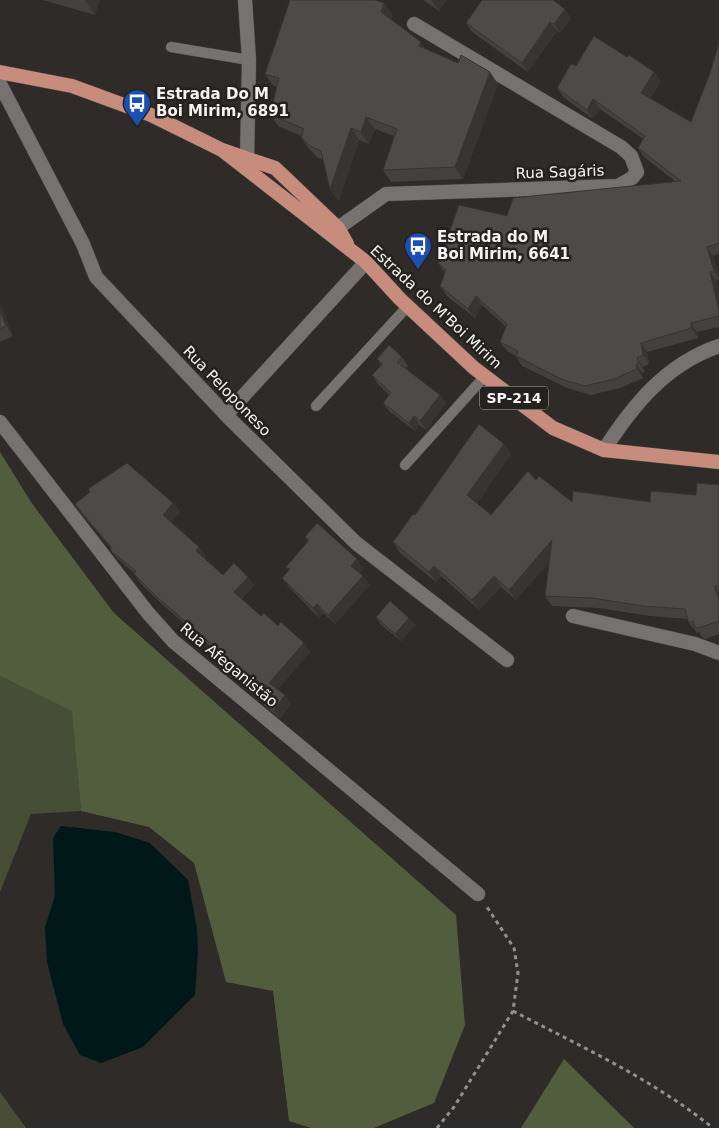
<svg xmlns="http://www.w3.org/2000/svg" width="719" height="1128" font-family="'DejaVu Sans',sans-serif">
<style>
.green{fill:#464f35}
.forest{fill:#525d3d}
.water{fill:#011819}
.lines{fill:none;stroke-linecap:round;stroke-linejoin:round}
.service-casing{stroke:#4c4a48;stroke-width:11}
.minor-casing{stroke:#4c4a48;stroke-width:15}
.tertiary-casing{stroke:#4c4a48;stroke-width:15}
.primary-casing{stroke:#4c4a48;stroke-width:15}
.path{stroke:#93918f;stroke-width:3;stroke-dasharray:4 4;stroke-linecap:butt}
.service{stroke:#75726f;stroke-width:10}
.minor{stroke:#75726f;stroke-width:14}
.tertiary{stroke:#75726f;stroke-width:14}
.primary{stroke:#c78c7c;stroke-width:14}
.wall{fill:#43403e}
.shaded-wall{fill:#373432}
.building{fill:#4e4a48;stroke:#373432}
.labels{text-anchor:middle;stroke-width:5;stroke-linejoin:round;paint-order:stroke}
.shield{fill:#24221f;stroke:#b6b4b2;stroke-width:1}
.shield-label{font-size:14px;font-weight:bold;fill:#f5f3f1}
.poi-label{font-size:15px;font-weight:bold;fill:#f5f3f1;stroke:#24221f;text-anchor:start}
.street-label{font-size:15px;fill:#f5f3f1;stroke:#24221f}
</style>
<rect width="100%" height="100%" fill="#2e2b29"/>
<path class="green" d="M0 676 73 711 81 811 31 814 0 892Z
M0 1092 26 1128H0Z"/>
<path class="forest" d="M0 452 31 502 114 613 456 915 465 1025 434 1103 374 1128H311L289 1121 273 991 226 982 194 863 149 827 81 811 72 711 0 676Z
M564 1059 634 1128H521Z"/>
<path class="water" d="M61 826 115 832 150 843 188 880 197 929 198 952 195 995 143 1047 101 1063 80 1055 63 1024 47 962 45 927 55 896 53 838Z"/>
<g class="lines">
<g class="service-casing">
<path id="service" d="M171 47 249 60
M316 406 408 306
M405 465 485 376"/>
</g>
<g class="minor-casing">
<path id="minor" d="M0 84 83 244 96 277 230 419 356 543 507 660
M338 228 386 194 618 186 632 178 637 172 631 156 621 147 414 24
M226 415 366 262
M0 422 148 613 173 641 478 894
M604 450C633 405 666 364 719 346
M573 616 695 644 719 653"/>
</g>
<g class="tertiary-casing">
<path id="tertiary" d="M245 0 249 60 247 159"/>
</g>
<g class="primary-casing">
<path id="primary" d="M0 72 72 86 151 115 222 150 275 168 338 228 347 244
M222 150 366 262 400 299 474 368 553 428 604 450 719 462"/>
</g>
<path class="path" d="M513 1011C582 1047 652 1079 713 1128
M437 1128 454 1107 513 1011 518 973 514 948 487 907"/>
<use href="#service" class="service"/>
<use href="#minor" class="minor"/>
<use href="#tertiary" class="tertiary"/>
<use href="#primary" class="primary"/>
</g>
<path class="wall" d="M43 0H100L95 15Z
M423 0H446L439 11Z
M393 15 391 20 426 49 498 84 463 179 391 182 383 170 394 136 375 129 369 144 359 140 339 201 330 189 324 160 318 158 309 149 301 137V136L278 126 270 114 277 87 273 85 265 74Z
M571 18 560 33 557 31 528 72 472 32 466 23Z
M719 43V254L713 256 719 275V280L716 281 719 292V327L697 332 698 338 647 352 649 364 643 367 645 372 642 373 643 378 620 388 591 395 567 388 522 366 516 356 507 351 500 342 506 327 482 305 475 318 447 296 440 286 445 273 438 263 507 216 676 182 644 157 638 148 643 139 600 109 593 119 563 97 557 88 576 66 627 57 654 72 661 82 650 99 691 122 710 73Z
M0 303 13 336 0 342Z
M402 357 408 366 405 368 440 395 446 403 426 430 419 425 415 431 389 411 383 403 389 395 377 383 372 375 381 365 377 359Z
M504 444 511 454 477 503 491 515 536 480 572 502H650L696 495 719 485V634L705 639 702 637 699 632 697 633 689 623 688 619 650 616 599 608 552 606 545 596 549 562 516 600 501 587 479 610 441 576 436 582 400 553 393 542 415 515Z
M173 503 180 512 171 522 206 556 204 558 223 575 248 577 254 586 242 599 261 616 278 626 304 643 310 652 278 689 285 695 291 704 280 719 265 706 259 697 264 690 243 675 163 605 140 583 134 573 118 559 111 551V548L81 513 75 504Z
M305 537 364 568 360 573 363 576 370 585 335 624 323 613 319 618 289 587 282 578 289 570 286 567 308 541Z
M376 617 409 618 415 625 401 641 381 625Z"/>
<path class="shaded-wall" d="M85 0H100L95 15Z
M431 0H446L439 11Z
M384 3 393 15 389 24 381 12Z
M565 9 571 18 560 33 554 24Z
M550 22 557 31 528 72 522 63Z
M421 42 429 54 419 46Z
M490 72 498 84 463 179 455 167Z
M654 72 661 82 647 103 641 93Z
M593 99 600 109 593 119 587 110Z
M366 117 375 129 369 144 361 132Z
M351 128 359 140 339 201 330 189Z
M707 247 713 256 719 275V278L714 271Z
M710 272 716 281 719 292V311Z
M476 296 482 305 475 318 468 309Z
M0 303 13 336 6 326 0 310Z
M691 323 697 332 698 338 691 328Z
M641 343 647 352 649 364 643 355Z
M637 358 643 367 645 372 639 363Z
M636 364 642 373 643 378 637 369Z
M440 395 446 403 426 430 420 421Z
M414 416 419 425 415 431 409 423Z
M504 444 511 454 475 506 467 495Z
M173 503 180 512 169 524 163 515Z
M552 540 559 551 516 600 509 590Z
M199 547 206 556 202 560 196 551Z
M357 559 364 568 358 575 351 566Z
M434 566 441 576 436 582 429 572Z
M363 576 370 585 335 624 328 615Z
M494 576 501 587 479 610 472 600Z
M248 577 254 586 240 601 234 592Z
M714 586 719 593V598Z
M317 604 323 613 319 618 313 608Z
M409 618 415 625 401 641 395 634Z
M304 643 310 652 276 692 269 683Z
M285 695 291 704 280 719 274 710Z"/>
<path class="building" d="M290 0H375L384 3 381 12 421 42 419 46 458 63 461 55 490 72 455 167 383 170 397 129 366 117 361 132 351 128 330 189 321 151 310 146 301 137 304 129 270 114 279 78 265 74Z
M482 0H553L565 9 554 24 550 22 522 63 466 23Z
M594 36 627 57 629 55 654 72 641 93 691 122 710 73 719 43V243L707 247 714 271 710 272 719 311V316L691 323V328L641 343 643 355 637 358 639 363 636 364 637 369 614 379 585 386 561 379 516 356 518 351 500 342 507 324 476 296 468 309 440 286 446 270 438 263 459 205 507 216 513 198 681 181 638 148 645 136 593 99 587 110 557 88 571 64 576 66Z
M0 310 6 326 0 329Z
M389 345 402 357 397 362 440 395 420 421 414 416 409 423 383 403 391 393 372 375 383 364 377 359Z
M479 424 504 444 467 495 491 515 528 471 536 480 539 476 572 502 573 491 650 502 651 491 696 495 697 483 719 485V586H714L719 598V621L698 628 695 627 693 621 689 623 685 609 643 606 592 598 545 596 552 540 509 590 494 576 472 600 434 566 429 572 393 542 413 514 415 515Z
M127 463 173 503 163 515 199 547 196 551 223 575 234 563 248 577 234 592 261 616 264 613 278 626 281 622 304 643 269 683 285 695 274 710 259 697 267 685 266 687 237 666 156 596 134 574 136 571 111 551V547L75 504 90 492 88 489Z
M317 523 357 559 351 566 363 576 328 615 317 604 313 608 282 578 290 569 286 567 309 540 305 537Z
M390 601 409 618 395 634 376 617Z"/>
<defs>
<g id="bus-pin" transform="scale(1.4375)"><path d="M0 17L-7.5 6A9.5 9.5 0 1 1 7.5 6Z" fill="#1a4fb4" stroke="#24221f"/><path d="M-5-6H5V4H4V6H2V4H-2V6H-4V4H-5ZM-3.5-4V0h7V-4ZM-3.5 1.2v1.5H-2V1.2ZM2 1.2v1.5H3.5V1.2Z" fill="#fff"/></g>
</defs>
<g fill-rule="evenodd">
<use href="#bus-pin" x="137" y="103"/>
<use href="#bus-pin" x="418" y="246"/>
</g>
<g class="labels">
<rect class="shield" x="480" y="386.5" width="68" height="23" rx="4"/>
<g class="shield-label">
<text x="514" y="403">SP-214</text>
</g>
<g class="poi-label">
<text x="156" y="99">Estrada Do M<tspan x="156" dy="17">Boi Mirim, 6891</tspan></text>
<text x="437" y="242">Estrada do M<tspan x="437" dy="17">Boi Mirim, 6641</tspan></text>
</g>
<g class="street-label">
<text transform="translate(560 172) rotate(-2)" y="5">Rua Sagáris</text>
<text transform="translate(436 307) rotate(43)" y="5">Estrada do M'Boi Mirim</text>
<text transform="translate(227 391) rotate(46)" y="5">Rua Peloponeso</text>
<text transform="translate(229 665) rotate(40)" y="5">Rua Afeganistão</text>
</g>
</g>
</svg>
